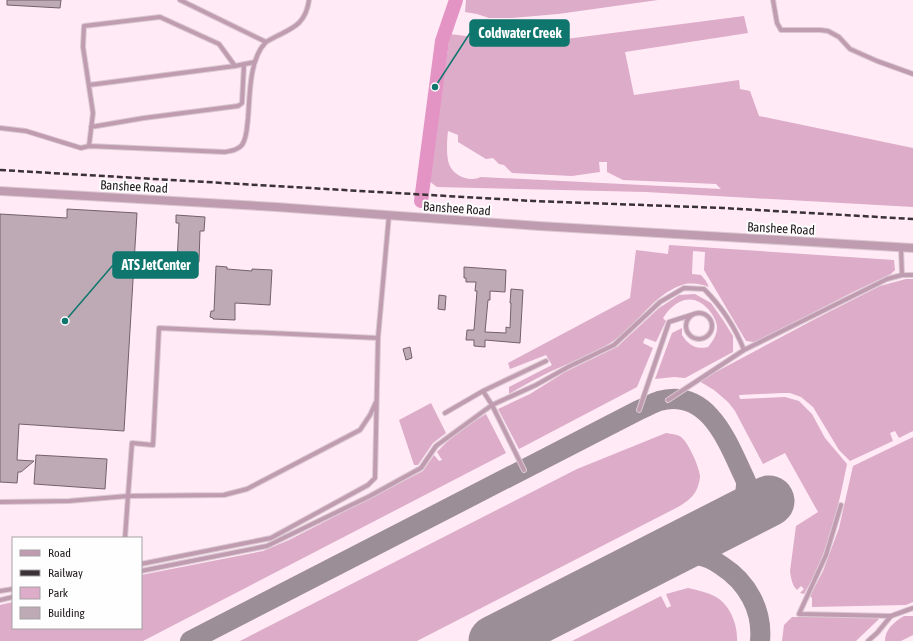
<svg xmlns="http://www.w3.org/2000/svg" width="913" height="641" font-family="'Asap Condensed',sans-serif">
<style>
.green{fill:#ddacc9;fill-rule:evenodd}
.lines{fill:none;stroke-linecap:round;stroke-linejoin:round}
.river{stroke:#e494c4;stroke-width:14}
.taxiway{stroke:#9c8e96;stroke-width:20}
.runway{stroke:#9c8e96;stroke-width:51}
.building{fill:#bdaab5;stroke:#72616b}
.lane-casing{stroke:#dbc9d2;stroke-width:6}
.street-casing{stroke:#dbc9d2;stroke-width:10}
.lane{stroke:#c09cb1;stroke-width:4}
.street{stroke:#c09cb1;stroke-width:8}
.rail{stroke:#3a3237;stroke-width:2.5;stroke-dasharray:6 3;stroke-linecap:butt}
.labels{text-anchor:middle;stroke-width:4;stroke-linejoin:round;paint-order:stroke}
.street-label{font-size:13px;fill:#20191d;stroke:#fefefe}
.leader{fill:none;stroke:#0f766e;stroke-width:1.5}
.callout-dot{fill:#0f766e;stroke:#fefefe;stroke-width:1.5}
.callout{fill:#0f766e;stroke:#0f766e;stroke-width:1.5}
.callout-label{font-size:14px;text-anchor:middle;font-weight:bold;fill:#fff}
</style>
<rect width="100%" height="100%" fill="#ffeaf5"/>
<path class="green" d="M466 0H658L558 14 512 18H489L477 14 465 12Z
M744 16 748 33 625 52 634 95 739 80 740 89 750 91 759 116 913 148V207L646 192 437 187 429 181 450 34 515 42 566 39ZM448 131 458 135V142L486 159 493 158 499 164 504 165 512 173 572 176 600 172 599 162H607V172L623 180 716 184 721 189 481 177C470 182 454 177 449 164 446 156 447 139 448 131Z
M669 245 894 260 895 270 891 274 851 293 761 340 753 342 746 341 704 270 705 252 693 251 692 274 701 275 706 281 709 287C701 284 690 282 682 285 652 295 637 326 612 342 597 352 579 359 563 366 544 374 526 384 509 394V387L552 365 546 355 510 369 508 363 630 298 636 250 668 254Z
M906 279H913V431L899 438 895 431 890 433 893 441 850 461 839 450 813 407 801 397 790 393H782L739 395 740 399 785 397 799 401 812 414 825 438 847 464C838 509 828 554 804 594L800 593 804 589 801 586 797 590C792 585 791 578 790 571L796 526 818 512 785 453 763 464 735 411 728 402 714 390 699 381 817 318 880 286Z
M695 294 711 303 723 320 733 336V352L685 378 674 377 655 379 672 333 682 328V335C688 345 697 350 708 347 713 341 717 335 717 327 717 321 712 314 709 310 693 291 674 300 663 318L666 321 656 342 645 338 643 343 653 348 637 387 519 449 498 409 530 394 565 372 617 347 659 308 679 295Z
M431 403 446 433 433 443 418 465H414L399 420Z
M486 414 506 453 143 641H0V605L13 602V628H141V575L263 551 289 540 423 471 434 455 439 461 442 460 437 452C452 436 467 425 486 414Z
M666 433C671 434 677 434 681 437 688 442 699 466 700 476 700 480 698 487 696 491 692 498 685 503 678 507L417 641H240L577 469Z
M913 437V602L906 605 812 607V598L810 596 823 571 839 528 853 466Z
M688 588C697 590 707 592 716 597 730 605 738 625 737 641H572L661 596 667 608 671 606 666 594Z
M904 616H913V635L901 641H885C885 629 894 622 904 616Z
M792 617H876L879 619 856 641H782L784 625Z"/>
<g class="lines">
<path class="river" d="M421 201 442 41 456 0"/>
<path class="taxiway" d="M648 562C664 558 679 553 696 555 706 556 714 560 722 566 747 582 763 610 760 641
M190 641 639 410C646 407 653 403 659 401 710 387 729 446 746 481 747 496 741 508 732 520"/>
<path class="runway" d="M494 641 769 501"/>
</g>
<path class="building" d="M7 0H61L60 8 7 5Z
M67 209 137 213 124 431 19 424 17 460 34 461 21 472H18L17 483 0 482V214L67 218Z
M176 215 205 217 204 231H200L199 262 177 261 179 223H176Z
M216 266 227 267V269L252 271V269L272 270 270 305 235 303V320L213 319V318L210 317 211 311H214Z
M464 267 506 270 505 292 490 291V300H488L485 332 506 333V327L510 328 511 303H510L511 289 523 290 520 343 485 340V347L474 346V340H466L467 330H474L477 291H475L476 282H466V278H464Z
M439 295 446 296 445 310 438 309Z
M410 347 412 358 406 360 403 349Z
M36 455 107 459 105 489 34 484Z"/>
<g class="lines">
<g class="lane-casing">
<path id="lane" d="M180 0 266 42C287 29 305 29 309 0
M773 0 777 23 781 30H820L828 31 839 37 850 49 877 61 913 74
M235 66 219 44 160 17 84 26 83 47 93 113 89 146 225 152C231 151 238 150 242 145 247 138 247 127 248 118 250 95 249 59 266 42
M89 85 235 66 255 62
M91 127 144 118 238 106 242 103 244 64
M0 128 26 131 81 148 89 146
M901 248 902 275
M686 326a13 13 0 1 1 26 0a13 13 0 1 1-26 0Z
M668 400 744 350 887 279 902 275H913
M639 410 669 322 694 314
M445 413 483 391
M524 470 492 405 536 385 568 367 614 345 660 302 684 288 704 289C721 306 735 327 744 350
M0 502 69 501 128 496 132 443 153 445 159 328 378 338 389 215
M841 505 826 555 799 614 891 616
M125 538 128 496 224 495 247 489 360 430 370 415 376 402
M141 564 271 538 368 485 375 478 378 338
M141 571 267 546 370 496 421 468 436 446 492 405 483 391 546 361
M0 591 13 589
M0 600 13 597
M868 641 877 633 891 616 913 608"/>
</g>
<g class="street-casing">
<path id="street" d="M0 191 276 207 539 226 913 248"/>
</g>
<use href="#lane" class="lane"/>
<use href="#street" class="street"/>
<path class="rail" d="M0 170 533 201 723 208 913 219"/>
</g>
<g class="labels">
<g class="street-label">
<text transform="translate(134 186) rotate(3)" y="5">Banshee Road</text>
<text transform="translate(457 208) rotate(4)" y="5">Banshee Road</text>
<text transform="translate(781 228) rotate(3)" y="5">Banshee Road</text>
</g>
</g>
<path class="leader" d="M435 87L470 33M65 321L113 265"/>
<g class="callout-dot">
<circle cx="435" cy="87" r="4"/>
<circle cx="65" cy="321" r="4"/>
</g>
<g class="callout">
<rect x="470" y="20" width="99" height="26" rx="4"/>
<rect x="113" y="252" width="85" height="26" rx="4"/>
</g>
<g class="callout-label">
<text x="520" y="38">Coldwater Creek</text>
<text x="156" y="270">ATS JetCenter</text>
</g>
<rect x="12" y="537" width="130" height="92" fill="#fefefe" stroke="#a5a2a4"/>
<rect x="20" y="550" width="20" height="6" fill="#c09cb1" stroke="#a5a2a4"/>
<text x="48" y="557" font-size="12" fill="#20191d">Road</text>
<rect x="20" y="570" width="20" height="6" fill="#3a3237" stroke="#a5a2a4"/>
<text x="48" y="577" font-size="12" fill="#20191d">Railway</text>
<rect x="20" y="587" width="20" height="12" fill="#ddacc9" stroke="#a5a2a4"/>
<text x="48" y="597" font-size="12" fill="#20191d">Park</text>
<rect x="20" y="607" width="20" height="12" fill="#bdaab5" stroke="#a5a2a4"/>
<text x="48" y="617" font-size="12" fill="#20191d">Building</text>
</svg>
